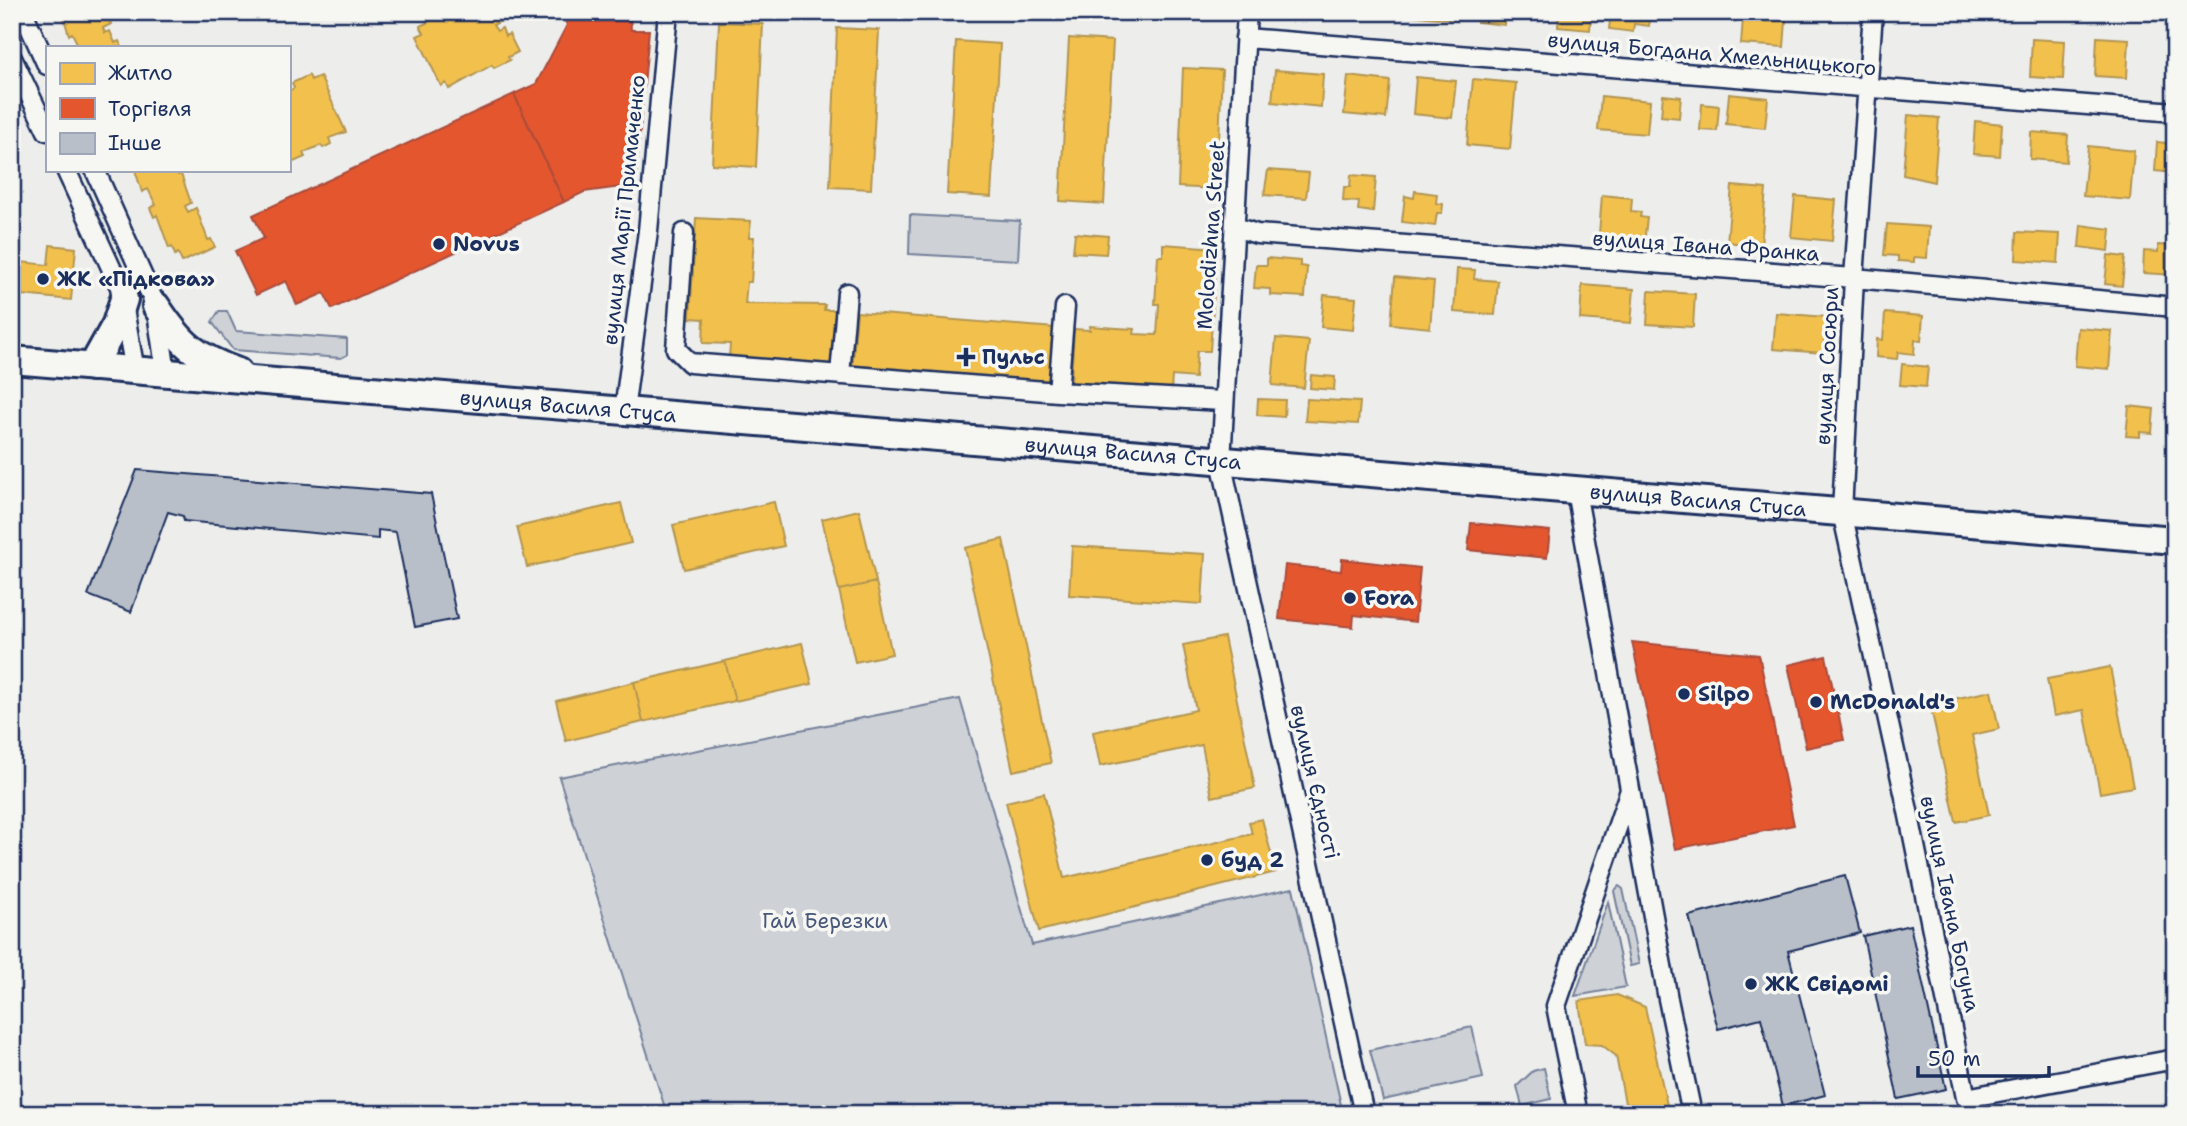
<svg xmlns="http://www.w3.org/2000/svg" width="2187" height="1126" font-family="'Shantell Sans',sans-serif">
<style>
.green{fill:#ced2d7;stroke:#74809a;stroke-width:2}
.homes{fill:#f2c14e;stroke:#b29553;stroke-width:2}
.shops{fill:#e4572e;stroke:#a84b3c;stroke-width:2}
.building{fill:#b9bfc8;stroke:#1b2f5e;stroke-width:2}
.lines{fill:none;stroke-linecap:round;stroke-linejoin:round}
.street-casing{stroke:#1b2f5e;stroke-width:23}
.secondary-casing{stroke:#1b2f5e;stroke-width:32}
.street{stroke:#f6f6f2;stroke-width:18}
.secondary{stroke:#f6f6f2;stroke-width:26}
.poi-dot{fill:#1b2f5e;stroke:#f6f6f2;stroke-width:2.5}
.labels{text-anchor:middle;stroke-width:7;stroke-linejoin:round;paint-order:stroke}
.street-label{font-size:21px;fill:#1b2f5e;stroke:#f6f6f2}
.poi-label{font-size:21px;font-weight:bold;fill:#1b2f5e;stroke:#f6f6f2;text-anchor:start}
.park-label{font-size:21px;fill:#48587c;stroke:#f6f6f2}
</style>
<rect width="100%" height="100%" fill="#edeeec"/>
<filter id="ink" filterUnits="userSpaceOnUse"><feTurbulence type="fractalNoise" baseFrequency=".0143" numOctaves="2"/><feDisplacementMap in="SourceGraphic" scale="14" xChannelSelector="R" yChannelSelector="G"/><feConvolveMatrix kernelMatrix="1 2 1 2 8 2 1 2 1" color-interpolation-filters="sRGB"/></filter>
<g filter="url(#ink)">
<path class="green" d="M910 215 1020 221 1018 260 909 254Z
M219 311H227L236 331 347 339V355L341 358 233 350 212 322Z
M960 699 1032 945 1293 888 1343 1114H667L559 777Z
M1619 886 1623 889 1639 964 1630 966 1614 891Z
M1608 902 1626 987 1575 996Z
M1472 1027 1483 1078 1383 1100 1370 1050Z
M1544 1068 1551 1099 1522 1106 1517 1086 1533 1071Z"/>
<path class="homes" d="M62 12H105L111 24 103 28 105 33 110 31 115 43 119 41 122 47H79L72 33 69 35Z
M457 12H499L503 20 493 25 497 31 502 28 505 36 509 34 518 52 508 57 510 60 494 68 492 65 449 89 446 83 441 86 417 36 424 33 420 26 445 14 447 17Z
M1408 12H1460L1459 20 1408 15Z
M1479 12H1505L1504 25 1477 22Z
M1559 12H1591L1590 30 1558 27Z
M1611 12H1651L1649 26 1634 24 1633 32 1609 29Z
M1743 18 1786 21 1784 47 1741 44Z
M719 22 763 24 756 167 712 164Z
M837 28 879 30 871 189 830 187Z
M2097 37 2129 39 2127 78 2095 76Z
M1069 38 1113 41 1104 204 1060 201Z
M2032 39 2065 41 2063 79 2030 77Z
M956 41 1000 44 991 197 947 194Z
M1183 68 1222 70 1217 189 1178 187Z
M1275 70 1323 74 1321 107 1272 102Z
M309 75 311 80 320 76 346 132 329 138 331 144 323 148 321 145 303 153 305 157 289 164V91L294 88 292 83Z
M1348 76 1390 81 1386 118 1344 114Z
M1416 77 1456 81 1452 118 1413 114Z
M1473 79 1516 83 1510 149 1467 145Z
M1729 94 1768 98 1765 128 1726 124Z
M1663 95 1681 97 1679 118 1661 116Z
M1601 96 1650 101 1647 134 1598 130Z
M1702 104 1719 106 1717 131 1700 130Z
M1908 115 1939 118 1934 182 1903 175Z
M1975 121 2002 124 2000 156 1973 154Z
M2031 132 2068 135 2066 162 2030 159Z
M2157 142 2175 144V173L2155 171Z
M2088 146 2134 151 2130 200 2083 196Z
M135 170H175L178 175 181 174 191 203 185 206 188 212 196 208 208 240 211 239 215 247 182 262 178 253 175 255 172 247 169 248 157 215 154 217 150 208 156 205 148 189 142 192Z
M1268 170 1309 173 1306 198 1264 195Z
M1351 175 1376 177 1373 212 1358 210 1359 202 1343 201 1344 187H1350Z
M1732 186 1766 189 1761 246 1727 242Z
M1415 191 1437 194 1436 203 1443 204 1442 213H1437L1435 226 1402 222 1405 196 1414 198Z
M1602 195 1632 198 1631 211 1641 212 1640 217 1647 218 1644 243 1606 240 1607 235 1599 234Z
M1795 196 1836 200 1832 241 1791 237Z
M696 218 751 221 749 237H754L751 282H747L745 304 825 305 824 310H837L833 365 729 358 730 344 703 343 704 319 690 318Z
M1887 224 1929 227 1927 258 1914 257V262L1898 261V256L1884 255Z
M2081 225 2111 229 2109 251 2079 247Z
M2017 232 2060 234 2058 263 2016 260Z
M1075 233 1108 236 1106 254 1073 252Z
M1163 244 1217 248 1210 351H1197L1195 378 1172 376 1171 391 1071 384 1074 329 1090 330V326L1117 328 1135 329 1134 334 1157 335 1159 304H1155L1158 256H1163Z
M50 245 76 248 71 300 12 294V261L48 265Z
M2158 245 2175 246V275L2143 273 2144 251 2158 252Z
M2108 255 2125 257 2122 286 2105 284Z
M1267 258 1300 261V266L1307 267 1305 297 1270 295V289L1254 288 1256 265H1267Z
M1457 269 1475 270 1474 279 1498 281 1495 315 1454 312Z
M1395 277 1434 281 1430 328 1391 324Z
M1582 285 1634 289 1631 323 1580 319Z
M1649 291 1695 294 1693 327 1647 324Z
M1324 295 1356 298 1353 330 1321 327Z
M857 312 1055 328 1050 387 852 371Z
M1776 313 1826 317 1823 353 1773 349Z
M1885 313 1923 316 1921 341 1915 340 1914 354 1898 352 1897 359 1876 357 1877 339 1883 340Z
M2078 328 2112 331 2109 369 2075 366Z
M1276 338 1309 341 1304 388 1272 385Z
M1902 364 1928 367 1926 387 1900 385Z
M1311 375 1335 377 1334 390 1310 388Z
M1258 399 1285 400 1284 417 1257 415Z
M1307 399 1360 402 1358 424 1305 421Z
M2129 406 2154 409 2152 433 2140 432V437L2126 436Z
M774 502 784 546 684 569 673 525Z
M621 503 631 543 527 567 517 527Z
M859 510 876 582 839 590 822 519Z
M1003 539 1051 763 1013 771 965 548Z
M1072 546 1205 554 1202 604 1069 595Z
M876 582 892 654 855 662 839 590Z
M1224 637 1255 788 1212 797 1202 745 1100 766 1093 732 1196 710 1183 645Z
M802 643 812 684 735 701 725 661Z
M725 661 735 701 643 722 634 682Z
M2110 667 2133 787 2100 793 2084 710 2054 716 2047 679Z
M634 682 643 722 566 741 556 701Z
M1991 691 1999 729 1972 735 1989 815 1956 822 1930 704Z
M1044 793 1064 878 1252 834 1249 822 1262 819 1276 872 1039 931 1006 802Z
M1617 995 1645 1007 1669 1114H1627L1616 1056 1602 1045 1585 1044 1579 1001Z"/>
<path class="shops" d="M561 12H630L631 30H649L635 185 584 192 564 202 514 94 536 84 567 25Z
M514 94 564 202 332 309 324 293 297 305 286 281 256 295 235 251 264 238 253 215Z
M1471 523 1550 531 1547 558 1468 550Z
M1342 559 1420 568 1415 622 1354 615 1353 627 1279 619 1285 565 1341 571Z
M1632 642 1759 655 1794 825 1675 849Z
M1826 656 1844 740 1806 748 1788 665Z"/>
<path class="building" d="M137 470 431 494 457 619 415 627 396 532 378 530V539L184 521 183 516 168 512 131 612 88 595Z
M1845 876 1860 933 1788 951 1825 1095 1783 1106 1761 1018 1718 1029 1689 916Z
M1910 925 1946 1089 1898 1099 1863 936Z"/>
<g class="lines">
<g class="street-casing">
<path id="street" d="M23 12 47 65
M1247 12 1221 461 1364 1114
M1873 12 1854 278 1842 512 1907 806 1966 1098 2175 1059
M1245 38 2175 112
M12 58 47 131
M66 170 120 287 135 371
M95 170 156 306 166 373
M1235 227 1257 234 1854 278 2175 307
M684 233 676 349 690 363 1058 392 1223 401
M840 375 847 293
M1058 392 1065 307
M624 411 648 231 668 12
M1576 491 1668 999 1692 1114
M1578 1114 1556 1006 1630 790"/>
</g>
<g class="secondary-casing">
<g id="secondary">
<path d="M156 306C181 344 195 357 238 372"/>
<path id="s1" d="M12 360 2175 540"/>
<path d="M92 367 116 324 124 299"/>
</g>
</g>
<use href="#street" class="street"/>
<use href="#secondary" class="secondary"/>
</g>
</g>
<g class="poi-dot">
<circle cx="439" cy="244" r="7"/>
<circle cx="43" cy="279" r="7"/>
<path d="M962.5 346.5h7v7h7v7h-7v7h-7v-7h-7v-7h7z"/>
<circle cx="1350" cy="598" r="7"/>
<circle cx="1684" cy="694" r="7"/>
<circle cx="1816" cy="702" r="7"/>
<circle cx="1207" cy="860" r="7"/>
<circle cx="1751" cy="984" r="7"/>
</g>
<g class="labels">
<g class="street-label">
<text transform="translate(1712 54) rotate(5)" y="7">вулиця Богдана Хмельницького</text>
<text transform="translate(624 210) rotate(-84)" y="7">вулиця Марії Примаченко</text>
<text transform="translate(1211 235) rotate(-86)" y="7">Molodizhna Street</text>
<text transform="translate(1706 246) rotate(4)" y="7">вулиця Івана Франка</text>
<text transform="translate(1827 366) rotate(-87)" y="7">вулиця Сосюри</text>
<text dy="7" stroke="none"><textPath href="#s1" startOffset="558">вулиця Василя Стуса</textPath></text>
<text dy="7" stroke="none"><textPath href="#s1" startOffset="1125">вулиця Василя Стуса</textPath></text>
<text dy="7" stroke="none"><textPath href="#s1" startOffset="1692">вулиця Василя Стуса</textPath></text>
<text transform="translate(1315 782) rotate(77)" y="7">вулиця Єдності</text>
<text transform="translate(1950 904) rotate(78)" y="7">вулиця Івана Богуна</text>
</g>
<g class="poi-label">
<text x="453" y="251">Novus</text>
<text x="57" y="286">ЖК «Підкова»</text>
<text x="982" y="364">Пульс</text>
<text x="1364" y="605">Fora</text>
<text x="1698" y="701">Silpo</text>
<text x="1830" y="709">McDonald's</text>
<text x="1221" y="867">буд 2</text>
<text x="1765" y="991">ЖК Свідомі</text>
</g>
<g class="park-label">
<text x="825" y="928">Гай Березки</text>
</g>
</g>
<rect width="2187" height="1126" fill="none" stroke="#f6f6f2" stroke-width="42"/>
<rect x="21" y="21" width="2145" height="1084" fill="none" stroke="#1b2f5e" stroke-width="2.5" filter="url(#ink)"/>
<rect x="46" y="46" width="245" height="126" fill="#f6f6f2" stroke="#9ea6b7" stroke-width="2"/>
<rect x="60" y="63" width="35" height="21" fill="#f2c14e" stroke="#9ea6b7" stroke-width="2"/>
<text x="108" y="80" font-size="21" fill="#1b2f5e">Житло</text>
<rect x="60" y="98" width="35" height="21" fill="#e4572e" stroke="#9ea6b7" stroke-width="2"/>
<text x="108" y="116" font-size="21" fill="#1b2f5e">Торгівля</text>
<rect x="60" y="133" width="35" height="21" fill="#b9bfc8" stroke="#9ea6b7" stroke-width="2"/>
<text x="108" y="150" font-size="21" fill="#1b2f5e">Інше</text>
<path d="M1918 1066v10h131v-10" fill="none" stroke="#1b2f5e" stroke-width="3.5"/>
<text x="1928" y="1066" font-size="21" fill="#1b2f5e" stroke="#f6f6f2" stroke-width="5" paint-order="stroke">50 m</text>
</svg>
